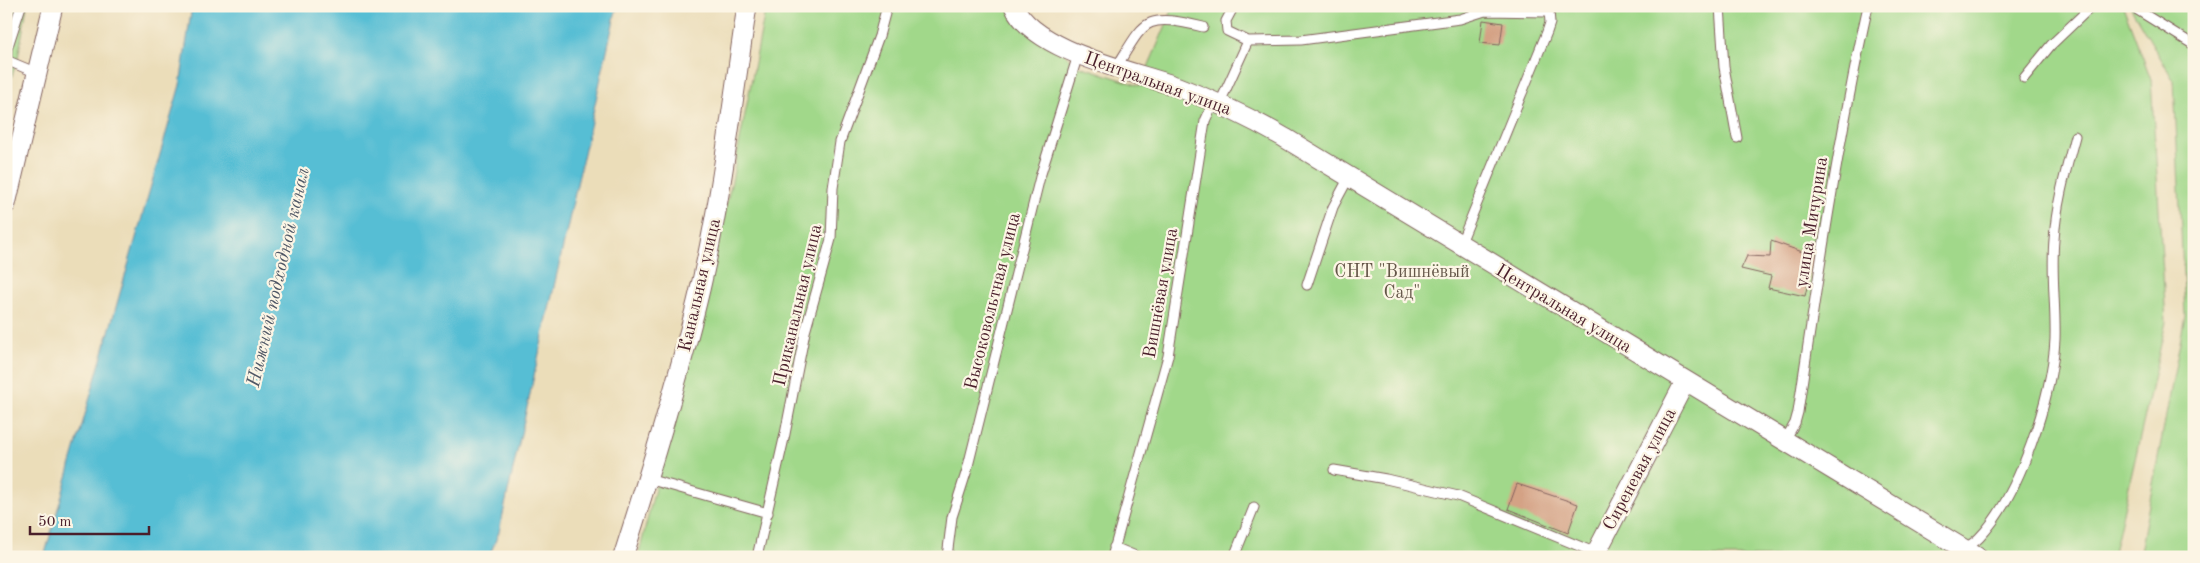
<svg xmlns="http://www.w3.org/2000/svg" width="2200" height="563" font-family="'Old Standard TT',serif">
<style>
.green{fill:#a1d88a;stroke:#767c5a}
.water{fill:#57bed4;stroke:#506e80}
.building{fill:#d4a285}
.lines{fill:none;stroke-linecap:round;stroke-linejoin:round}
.lane-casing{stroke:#82625d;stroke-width:11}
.street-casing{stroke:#82625d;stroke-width:21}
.lane{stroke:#fff;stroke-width:9}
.street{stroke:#fff;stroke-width:19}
.labels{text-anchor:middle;stroke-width:4.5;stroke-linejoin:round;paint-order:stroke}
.street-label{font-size:18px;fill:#4a1f2b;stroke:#fcf5e5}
.park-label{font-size:18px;fill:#645648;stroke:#fcf5e5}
.water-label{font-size:19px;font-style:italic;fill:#4f5766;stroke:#fcf5e5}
</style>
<rect width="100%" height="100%" fill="#fcf5e5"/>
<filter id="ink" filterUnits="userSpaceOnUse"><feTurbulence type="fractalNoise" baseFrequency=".02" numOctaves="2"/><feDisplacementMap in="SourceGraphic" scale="10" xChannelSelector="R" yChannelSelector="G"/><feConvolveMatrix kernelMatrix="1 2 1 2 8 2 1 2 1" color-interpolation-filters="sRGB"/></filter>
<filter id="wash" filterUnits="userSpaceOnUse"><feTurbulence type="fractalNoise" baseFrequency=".0096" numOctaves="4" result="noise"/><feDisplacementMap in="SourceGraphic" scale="20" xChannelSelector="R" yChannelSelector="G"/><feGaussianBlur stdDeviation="1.12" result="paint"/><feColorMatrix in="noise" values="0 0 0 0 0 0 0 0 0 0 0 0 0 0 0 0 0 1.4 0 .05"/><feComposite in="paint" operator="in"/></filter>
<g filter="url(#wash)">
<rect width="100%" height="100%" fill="#ebddb9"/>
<path class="green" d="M6 6H27L18 58 6 93Z
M766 6H1012L1077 65 1140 86 1174 6H2123L2151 79 2166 322 2113 557H638L732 181Z
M2130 6H2194V557H2139L2185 316 2174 81Z"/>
<path class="water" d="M192 6H617L499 532 489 557H44L180 85Z"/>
<g id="blocks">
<path class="building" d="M1483 20 1503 23 1500 45 1480 43Z
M1771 241 1814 256 1805 296 1768 288 1771 276 1741 269 1747 256 1770 257Z
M1517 484 1578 504 1568 533 1508 509Z"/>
</g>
</g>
<g filter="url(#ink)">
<use href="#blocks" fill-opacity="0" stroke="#82625d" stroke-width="1"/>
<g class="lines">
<g class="lane-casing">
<path id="lane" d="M1234 6 1226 21 1227 31 1248 41 1301 40 1460 19 1485 11 1545 12 1557 6
M1720 6 1724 67 1737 138
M2131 6 2194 45
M6 60 37 73
M1116 68C1146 19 1144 13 1203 27
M6 77 7 49 21 6
M2024 78 2051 45 2092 6
M1460 245 1547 32 1550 23 1549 11
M1307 285 1333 207 1349 177
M1785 440 1795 423 1798 412C1818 276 1838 140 1868 6
M1334 470 1386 479 1458 496 1596 553
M648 479 768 513
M1114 547 1138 557
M757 557 785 434 805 332 831 239 833 188 840 142 879 36 887 6
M947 557 952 517 967 470 1040 177 1078 55
M1112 557 1168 356 1205 121 1210 110 1223 96 1248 41
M1234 557 1254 507
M1951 557C1961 550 1971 546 1979 538 2019 497 2053 395 2055 339 2056 306 2051 273 2054 240 2056 205 2066 170 2075 136"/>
</g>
<g class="street-casing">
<path id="street" d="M1014 6C1034 52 1134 71 1178 87 1215 101 1250 118 1285 138L1977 557
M6 204 53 6
M623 557C650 472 676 388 697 302 721 205 732 105 747 6
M1594 557 1685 382"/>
</g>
<use href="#lane" class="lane"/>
<use href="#street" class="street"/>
</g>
</g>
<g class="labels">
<g class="street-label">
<text transform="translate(1158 83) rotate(20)" y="6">Центральная улица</text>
<text transform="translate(1811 222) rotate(-81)" y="6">улица Мичурина</text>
<text transform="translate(699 285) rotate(-77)" y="6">Канальная улица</text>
<text transform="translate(1160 293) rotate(-80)" y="6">Вишнёвая улица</text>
<text transform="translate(992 301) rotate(-76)" y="6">Высоковольтная улица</text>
<text transform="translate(797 305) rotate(-77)" y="6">Приканальная улица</text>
<text transform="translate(1564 308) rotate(31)" y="6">Центральная улица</text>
<text transform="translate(1639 469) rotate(-62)" y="6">Сиреневая улица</text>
</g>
<g class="park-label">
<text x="1402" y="277">СНТ "Вишнёвый<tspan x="1402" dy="21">Сад"</tspan></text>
</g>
<g class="water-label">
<text transform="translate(277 277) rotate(-77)" y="7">Нижний подходной канал</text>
</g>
</g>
<rect width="2200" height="563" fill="none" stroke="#fcf5e5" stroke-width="25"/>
<path d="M30 526v8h119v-8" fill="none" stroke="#4a1f2b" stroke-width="2.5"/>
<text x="38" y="526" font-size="15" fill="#4a1f2b" stroke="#fcf5e5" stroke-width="4" paint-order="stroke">50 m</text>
</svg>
